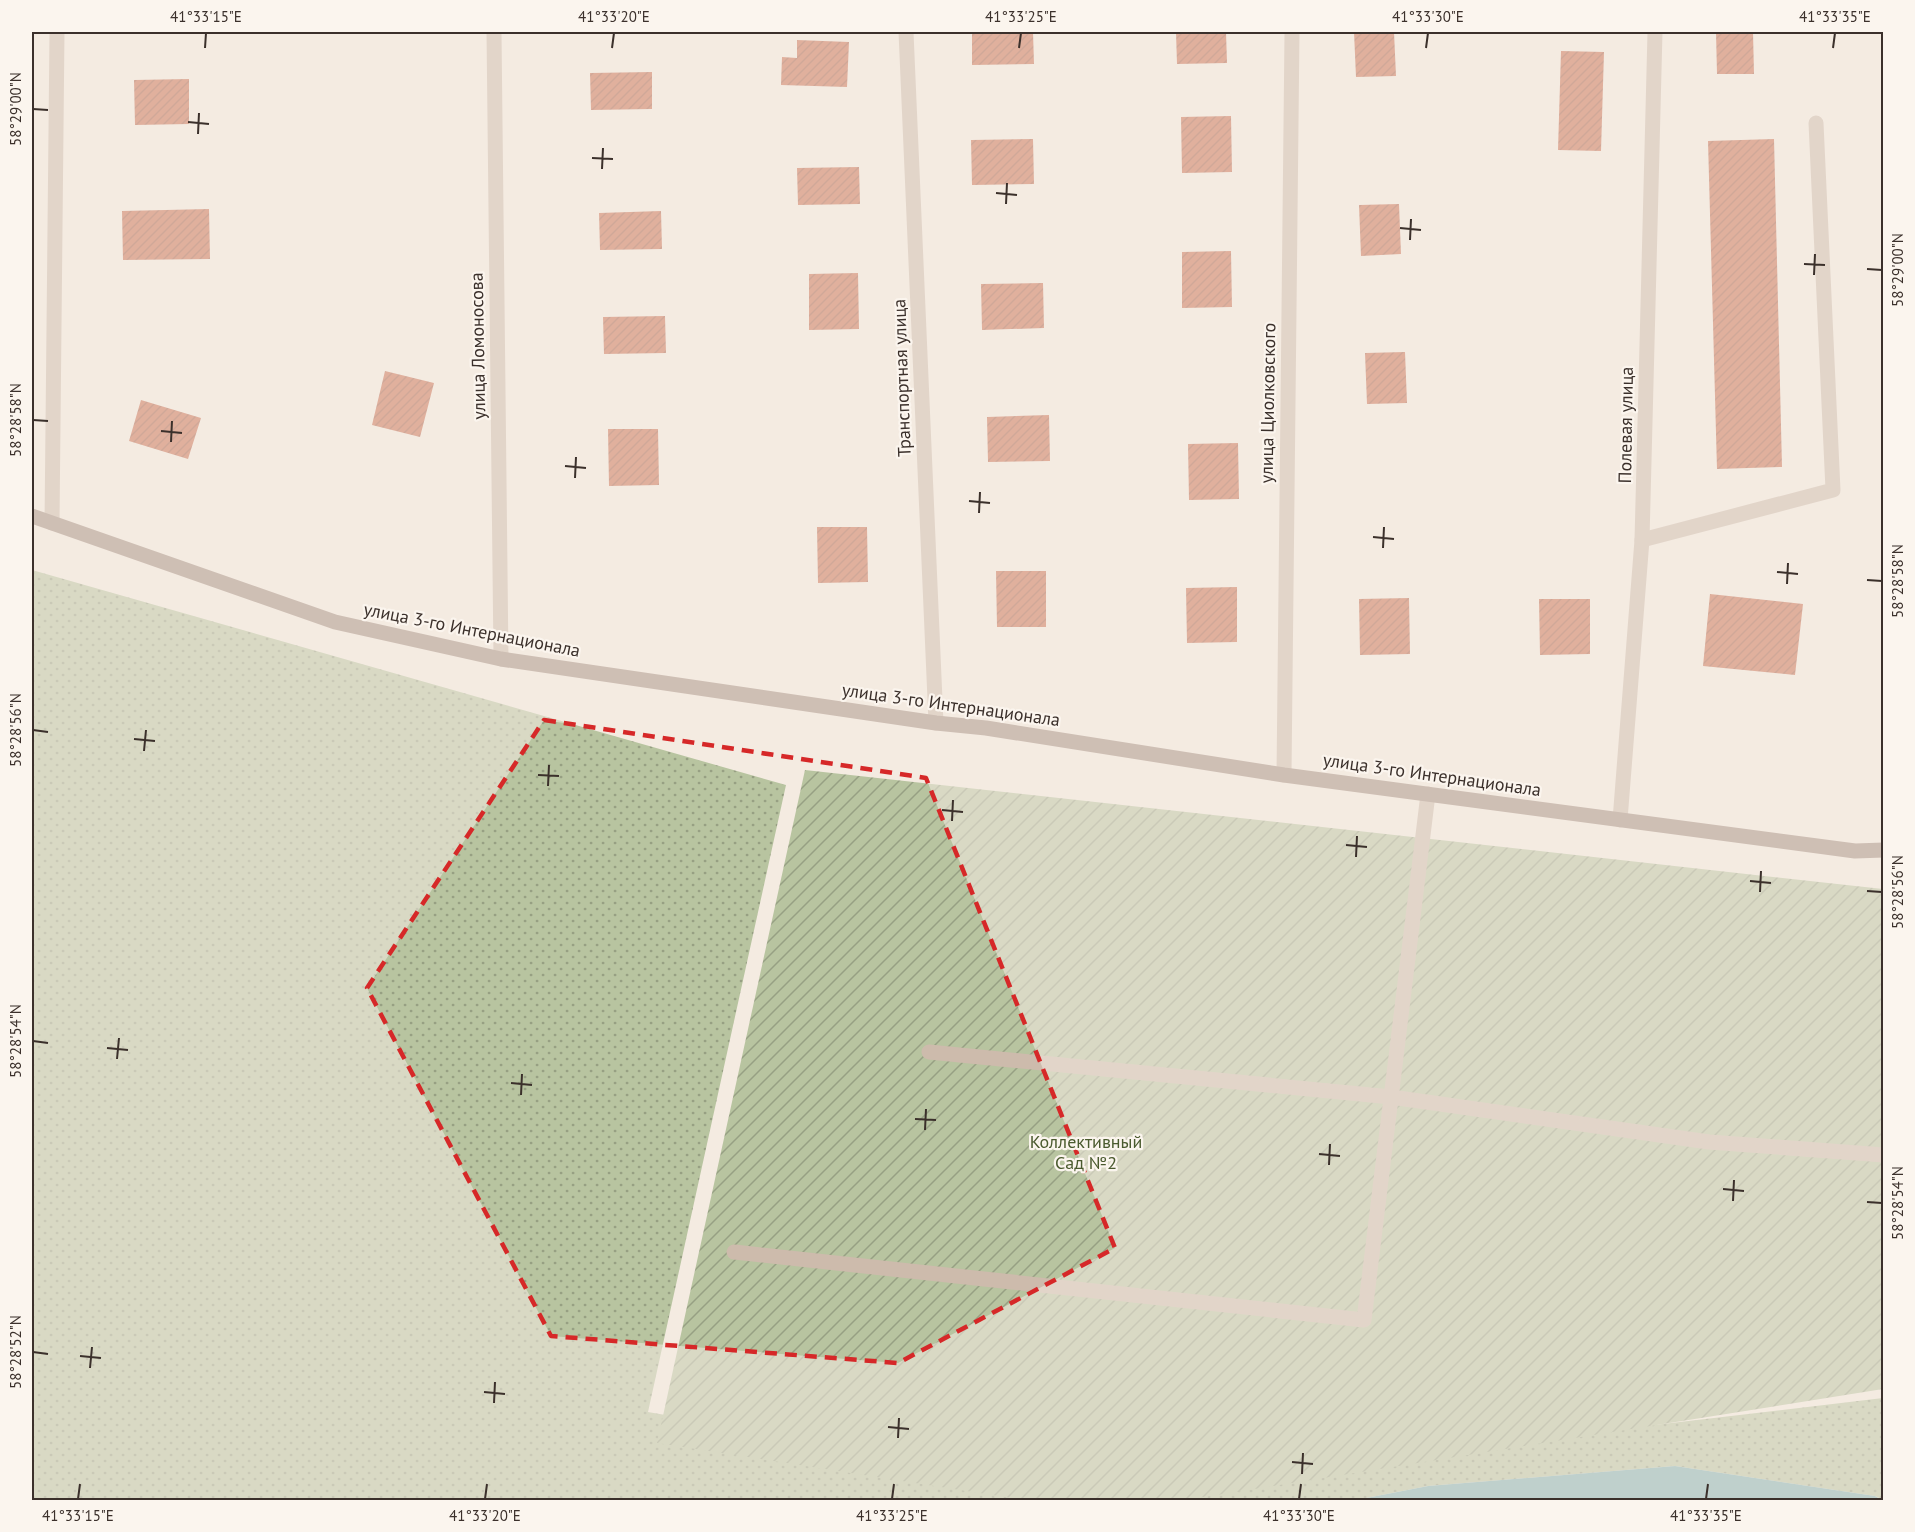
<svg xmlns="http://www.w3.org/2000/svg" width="1915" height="1532" font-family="'PT Sans',sans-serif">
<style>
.grass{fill:url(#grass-dots)}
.garden{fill:url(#garden-furrows)}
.water{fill:#7fb0b2}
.building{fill:url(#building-hatch)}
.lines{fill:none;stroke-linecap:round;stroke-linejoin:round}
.service{stroke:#cdbbac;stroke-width:15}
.minor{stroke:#cdbbac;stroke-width:15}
.secondary{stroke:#a18a7d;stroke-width:15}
.marked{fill:none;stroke:#d62828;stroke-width:4.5;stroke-dasharray:12 8;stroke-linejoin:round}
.ticks{fill:none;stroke:#3b302b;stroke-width:2}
.labels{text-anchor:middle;stroke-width:4.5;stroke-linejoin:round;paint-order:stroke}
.street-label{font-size:18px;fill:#3b302b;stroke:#fbf5ee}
.park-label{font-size:18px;fill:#4a5a2e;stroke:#fbf5ee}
.neatline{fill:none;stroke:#3b302b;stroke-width:2}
.ticks-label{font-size:15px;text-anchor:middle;fill:#3b302b}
</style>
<defs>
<pattern id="grass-dots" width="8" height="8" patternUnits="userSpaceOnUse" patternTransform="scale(1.5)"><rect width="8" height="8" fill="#b8c4a0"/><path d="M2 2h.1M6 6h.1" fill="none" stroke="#97a083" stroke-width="1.8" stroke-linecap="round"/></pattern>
<pattern id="garden-furrows" width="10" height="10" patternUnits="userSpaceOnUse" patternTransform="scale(1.5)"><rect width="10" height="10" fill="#b8c4a0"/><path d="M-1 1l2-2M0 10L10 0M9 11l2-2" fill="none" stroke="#97a083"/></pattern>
<pattern id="building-hatch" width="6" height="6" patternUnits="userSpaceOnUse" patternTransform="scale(1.5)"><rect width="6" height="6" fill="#c8694b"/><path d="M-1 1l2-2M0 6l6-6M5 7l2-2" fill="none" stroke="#a4573f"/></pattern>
</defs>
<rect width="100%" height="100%" fill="#f4ebe1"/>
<path class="grass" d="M32 570 786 785 648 1412 1103 1490 1883 1398V1500L1875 1496 1675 1466 1428 1486 1356 1500H32Z"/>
<path class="garden" d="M805 770 1883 889V1389L1185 1500H1024L657 1443Z"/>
<path class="water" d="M1675 1466 1875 1496 1882 1500H1356L1428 1486Z"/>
<path class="building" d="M972 32H1033L1034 64 972 65Z
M1176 32H1226L1227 63 1177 64Z
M1354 32H1394L1396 76 1356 77Z
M1716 32H1753L1754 74H1717Z
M797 40 849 42 847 87 781 85 782 57 797 58Z
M1561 51 1604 52 1601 151 1558 150Z
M652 72V109L591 110 590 73Z
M189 79V124L135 125 134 80Z
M1231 116 1232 172 1182 173 1181 117Z
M1033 139 1034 184 972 185 971 140Z
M1774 139 1782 467 1717 469 1708 141Z
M859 167 860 204 798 205 797 168Z
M1399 204 1401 254 1361 256 1359 205Z
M209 209 210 259 123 260 122 211Z
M661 211 662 249 600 250 599 213Z
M1231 251 1232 307 1182 308V252Z
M858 273 859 329 809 330V274Z
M1043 283 1044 328 982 330 981 284Z
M665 316 666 353 604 354 603 317Z
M1405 352 1407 403 1367 404 1365 353Z
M385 371 434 383 420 437 372 425Z
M141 400 201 418 188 459 129 441Z
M1049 415 1050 461 988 462 987 417Z
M608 429H658L659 485 609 486Z
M1238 443 1239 499 1189 500 1188 444Z
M817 527H867L868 582 818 583Z
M996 571H1046V627H997Z
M1237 587V642L1187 643 1186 588Z
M1710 594 1803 604 1795 675 1703 666Z
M1409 598 1410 654 1360 655 1359 599Z
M1539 599H1590V654L1540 655Z"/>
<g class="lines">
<path class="service" d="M1642 540 1833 490 1816 123
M929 1052 1391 1097 1709 1142 1884 1155
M734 1252 1364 1320 1428 794"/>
<path class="minor" d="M494 32 501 659
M906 32 936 723
M52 523 57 32
M1284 775 1292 32
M1620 820 1642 540 1655 32"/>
<path class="secondary" d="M32 516 335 622 501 659 936 723 986 728 1284 775 1855 851 1884 850"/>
</g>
<path d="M0 0H1915V1532H0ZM544 720 926 778 1115 1248 898 1363 551 1336 367 988Z" fill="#f4ebe1" fill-opacity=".55" fill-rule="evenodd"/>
<path class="marked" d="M544 720 926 778 1115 1248 898 1363 551 1336 367 988Z"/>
<path class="ticks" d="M205 48 206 33M612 48 614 33M1019 48 1021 33M1426 48 1428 33M1833 48 1835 33M33 109 48 110M188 122 209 124M198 134 199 113M592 158 613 159M602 169 603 148M996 193 1017 195M1006 204 1007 183M1400 228 1421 230M1410 240 1411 219M1804 264 1825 265M1867 269 1882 270M1814 275 1815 254M33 420 48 421M161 431 182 433M171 442 172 421M565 466 586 468M575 478 576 457M969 501 990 503M979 513 980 492M1373 537 1394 539M1383 548 1384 527M1777 572 1798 574M1867 580 1882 581M1787 584 1788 563M33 730 48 732M134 739 155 741M144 751 146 730M538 775 559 776M548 786 549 765M942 810 963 812M952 821 953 800M1346 845 1367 847M1356 857 1357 836M1750 881 1771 883M1867 891 1882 892M1760 892 1761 871M33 1041 48 1043M107 1048 128 1050M117 1059 119 1038M511 1083 532 1085M521 1095 522 1074M915 1119 936 1120M925 1130 926 1109M1319 1154 1340 1156M1329 1165 1330 1144M1723 1189 1744 1191M1733 1201 1734 1180M1867 1202 1882 1203M33 1352 48 1354M80 1356 101 1358M90 1368 92 1347M484 1392 505 1394M494 1403 495 1382M888 1427 909 1429M898 1438 899 1418M1292 1462 1313 1464M1302 1474 1303 1453M78 1499 80 1484M485 1499 487 1484M892 1499 894 1484M1299 1499 1301 1484M1706 1499 1708 1484"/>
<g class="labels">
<g class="street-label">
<text transform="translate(478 346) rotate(-91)" y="6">улица Ломоносова</text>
<text transform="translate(902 378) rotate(-92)" y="6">Транспортная улица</text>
<text transform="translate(1268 403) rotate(-89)" y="6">улица Циолковского</text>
<text transform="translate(1626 425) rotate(-89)" y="6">Полевая улица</text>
<text transform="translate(472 630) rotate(11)" y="6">улица 3-го Интернационала</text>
<text transform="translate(951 705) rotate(8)" y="6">улица 3-го Интернационала</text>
<text transform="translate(1432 775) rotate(8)" y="6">улица 3-го Интернационала</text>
</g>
<g class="park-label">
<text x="1086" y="1148">Коллективный<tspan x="1086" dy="21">Сад №2</tspan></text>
</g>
</g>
<rect width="1915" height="1532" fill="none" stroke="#fbf5ee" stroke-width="66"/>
<rect x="33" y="33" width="1849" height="1466" class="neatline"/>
<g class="ticks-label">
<text x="206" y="22">41°33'15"E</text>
<text x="614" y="22">41°33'20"E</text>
<text x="1021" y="22">41°33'25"E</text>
<text x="1428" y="22">41°33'30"E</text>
<text x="1835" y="22">41°33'35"E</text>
<text transform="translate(16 109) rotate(-90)" y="5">58°29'00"N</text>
<text transform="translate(1898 270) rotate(-90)" y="5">58°29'00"N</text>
<text transform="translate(16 420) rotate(-90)" y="5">58°28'58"N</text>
<text transform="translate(1898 581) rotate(-90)" y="5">58°28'58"N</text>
<text transform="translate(16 730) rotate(-90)" y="5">58°28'56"N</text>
<text transform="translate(1898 892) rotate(-90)" y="5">58°28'56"N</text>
<text transform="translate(16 1041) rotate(-90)" y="5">58°28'54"N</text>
<text transform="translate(1898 1203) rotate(-90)" y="5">58°28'54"N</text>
<text transform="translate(16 1352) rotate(-90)" y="5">58°28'52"N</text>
<text x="78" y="1521">41°33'15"E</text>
<text x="485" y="1521">41°33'20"E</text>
<text x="892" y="1521">41°33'25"E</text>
<text x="1299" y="1521">41°33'30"E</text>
<text x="1706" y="1521">41°33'35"E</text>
</g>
</svg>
